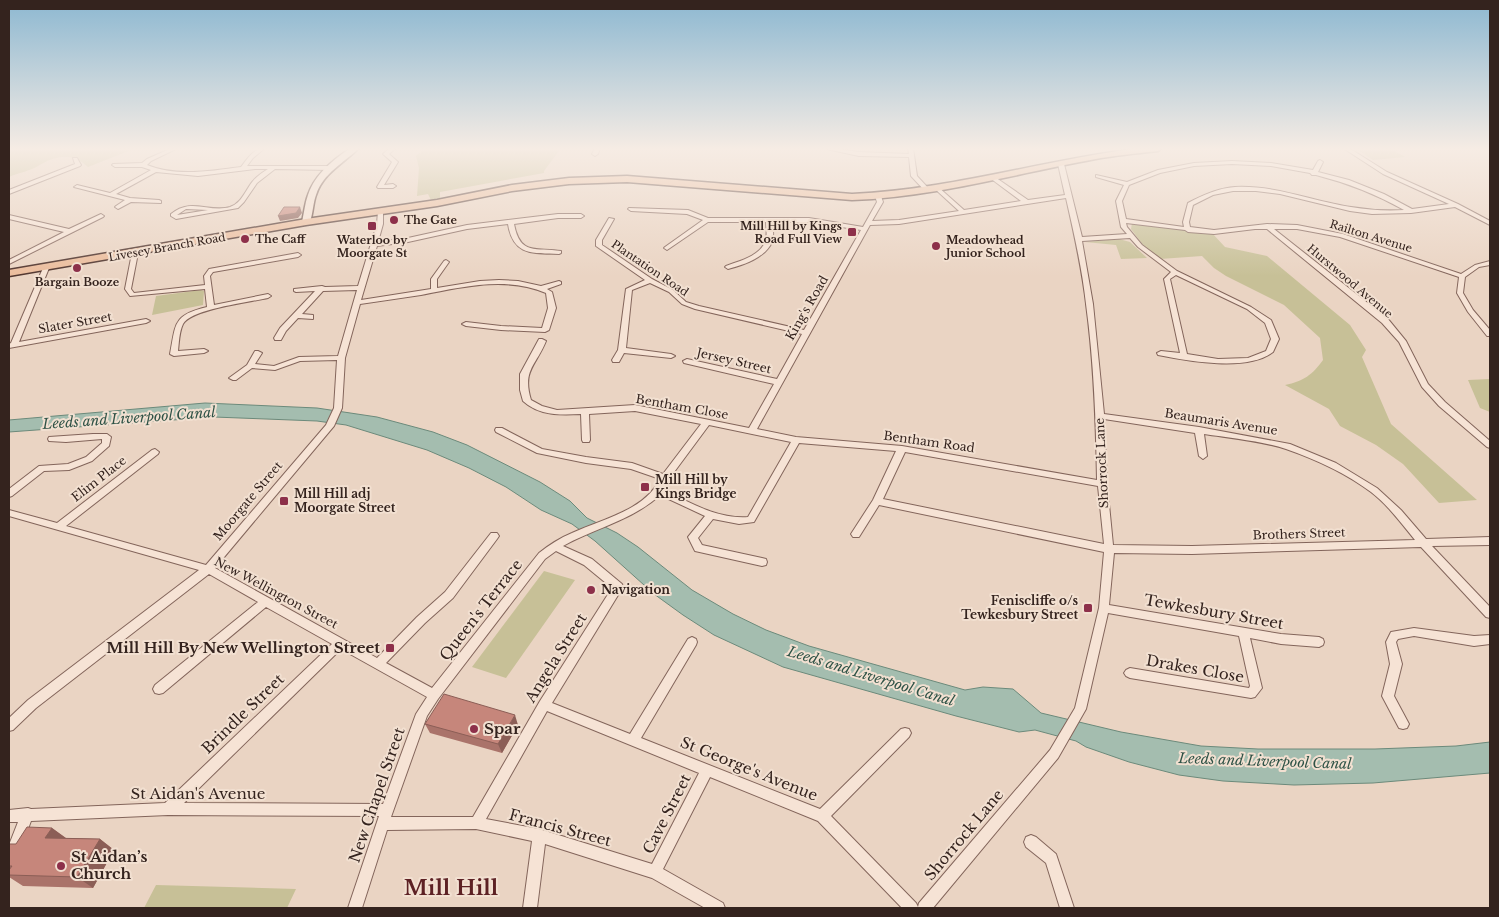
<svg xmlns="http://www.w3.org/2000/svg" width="1499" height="917" font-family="'Libre Baskerville',serif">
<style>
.green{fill:#c7c097}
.water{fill:#a4bdaf;stroke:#6c8a7b}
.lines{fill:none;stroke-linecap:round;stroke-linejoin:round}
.street-casing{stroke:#83655b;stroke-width:2}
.secondary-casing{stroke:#65473e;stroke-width:3}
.primary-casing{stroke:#51362f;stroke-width:3}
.street{fill:#f6e3d5;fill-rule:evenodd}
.secondary{fill:#f6e3d5;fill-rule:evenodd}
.primary{fill:#ebbd9d;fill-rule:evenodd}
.wall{fill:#aa736a}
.shaded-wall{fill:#8b5e56}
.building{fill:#c6867b;stroke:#8b5e56}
.poi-dot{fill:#8d304a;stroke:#f2e0d1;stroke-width:2}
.labels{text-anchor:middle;stroke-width:4;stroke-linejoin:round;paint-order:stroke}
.far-poi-label{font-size:11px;font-weight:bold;fill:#34231e;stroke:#f2e0d1;text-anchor:start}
.far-street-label{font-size:11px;fill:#34231e;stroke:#f2e0d1}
.street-label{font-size:12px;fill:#34231e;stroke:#f2e0d1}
.poi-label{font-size:12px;font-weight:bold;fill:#34231e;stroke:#f2e0d1;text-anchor:start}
.water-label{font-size:14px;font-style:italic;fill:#2e5246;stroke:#f2e0d1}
.near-street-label{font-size:15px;fill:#34231e;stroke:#f2e0d1}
.near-poi-label{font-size:15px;font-weight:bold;fill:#34231e;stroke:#f2e0d1;text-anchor:start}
.near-district-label{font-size:21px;font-weight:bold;fill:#5d2124;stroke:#f2e0d1}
</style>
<rect width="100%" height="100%" fill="#ead4c3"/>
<path class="green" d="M9 148H136L88 167C72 152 56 155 38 166 30 171 18 173 9 177Z
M425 148H561L544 171V173L440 192V198L431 200 428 194 417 196 419 168 416 156Z
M1355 148H1390L1405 157 1373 160Z
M1132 223 1212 233 1225 247 1267 256 1350 325 1366 350 1362 357 1391 424 1477 500 1439 503 1403 464 1376 445 1340 426 1329 409 1285 385C1304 381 1312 375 1323 360L1320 338 1284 305 1226 276 1214 268 1202 256 1160 259 1143 245 1131 229Z
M1119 239 1130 242 1147 258 1121 259 1116 245 1085 242Z
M201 290 204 291 203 305 152 315 156 296Z
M1490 379V412L1480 408 1468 380Z
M544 571 575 580 506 678 472 667Z
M156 885 296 889 287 908H144Z"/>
<path class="water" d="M205 403 317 408 377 417 433 432 467 445 540 482 570 501 587 518 617 533 638 547 692 590 733 614 766 630 809 646 965 690 983 687 1013 689 1041 713 1121 732 1201 746 1258 749H1375L1456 746 1490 742V773L1373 783 1294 785 1223 781 1179 775 1129 762 1086 747 1076 741 1035 730 1019 732 956 716 783 667 714 635 683 615 654 594 595 541 572 524 541 510 506 487 469 468 427 450 346 425 317 421 214 417 9 432V420Z"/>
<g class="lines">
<g class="street-casing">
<path id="street" d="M172 148H178L151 161 147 165C176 177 210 171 241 167 247 159 254 148 265 148L253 158 247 166H331L334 168 331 170 275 169 257 183 244 202 238 208 176 219 171 216V214C191 197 209 213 230 207 242 203 246 189 253 181 257 176 263 172 268 169H255L198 176 156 172 116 194 130 198 159 200 161 201V203L131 202 118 209 115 207 116 206 125 200 74 187 77 185 110 193 151 170 142 167H115L112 165 113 164 142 163 147 159ZM186 209 208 210 177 215Z
M390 148H396L389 154 398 162 384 185 393 184 396 186 393 188H378L377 187 392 162 383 154Z
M595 148H600L598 154 595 156 592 154Z
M822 148H832L859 152 909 154 908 148H913L917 176 930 190 925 191 911 176 909 157 859 156Z
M1343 148H1349L1387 172 1458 204 1490 221V225L1455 207 1411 213 1372 214 1350 211 1280 194 1256 191H1233L1213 195 1193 205 1189 222 1190 227 1214 230 1267 224 1297 225 1343 234 1461 274 1475 265 1490 261V265L1479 267 1465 277 1463 293 1473 310 1490 330V336H1487L1468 312 1457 293 1459 277 1340 237 1297 229H1274L1388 319 1406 341 1428 384 1445 402 1490 441V448L1487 447 1439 406 1422 387 1399 342 1382 323 1267 229H1255L1214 234 1188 232 1185 230 1126 223 1127 227 1142 245 1177 271 1251 307 1271 320 1279 339 1273 352C1248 372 1188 361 1158 355L1157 353 1161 351 1180 353 1164 279 1171 272 1138 247 1130 238 1082 241 1093 304 1104 414 1199 427 1290 444 1336 463 1377 488 1401 510 1426 539 1490 537V545L1432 546 1490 607V618L1486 617 1421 547 1192 554 1114 553 1109 605 1281 634 1319 637 1323 639 1324 642 1323 645 1319 647 1281 644 1250 638 1262 688 1255 697 1251 698 1130 678 1126 676 1124 673 1126 670 1130 668 1249 688 1250 686 1239 636 1108 613 1086 709 1058 758 933 908H902L818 821 710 777 663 869 723 903 725 908H705L652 878 545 844 537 908H523L532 841 476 829 387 830 362 908H348L379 816 168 815 31 821 14 866 9 868V845L18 822H9V810L28 808 31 809 165 803 332 644 266 607 163 693 159 694 155 693 153 689 155 685 258 602 209 574 36 708 13 730 9 731V718L28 700 199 570 9 516V510L57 523 152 450 155 449 159 452 158 454 66 526 206 565 326 425 334 408 337 360 300 361 275 370 252 368 236 380H233L229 378 247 365 255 351H258L262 353 255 364 274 366 299 357 338 356 357 290 323 291 302 314 313 315V319L298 318 286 331 281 340H275L274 338 280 328 315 291 296 292 294 291V289L322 286 325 287 358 286 377 224 378 211 383 212V224L378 242 408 238 467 225 558 214H581L584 216 581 218H558L514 224C520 256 536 247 561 251V253L559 254C533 253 513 256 508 224L467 229 408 242 377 246 361 300 431 289V279L444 261 446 260 449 262 437 279V288L480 281 499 280 518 281 541 286 559 281 561 282V284L547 289 552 292 556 308 549 330 545 332 501 330 466 326 462 324 466 322 501 326 542 328 548 308 546 293C506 276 462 287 421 295 401 298 381 301 360 304L345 358 342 408 334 426 215 568 377 658 417 617 445 592 491 533H497L499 536 497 539 453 598 425 623 386 663 432 688 539 553C549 545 560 538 572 533 600 520 646 510 660 479L631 469 586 463 537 453 496 432 495 430 496 428H502L542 449 586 457 632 463 663 474 701 424 635 411 589 414 590 440 589 442H583L582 440 581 414C561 415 539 416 523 401L520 390V374L539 339H542L546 341C536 366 522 370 531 400L542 406 557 410 635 405 749 428 774 384 684 363 683 361 687 359 777 379 802 334 695 309 682 304 669 292 650 283 632 290 626 348 671 354 675 356 671 358 624 353 619 362H613L612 360 618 350 626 289 645 280 596 246V240L609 218 614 219 602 240V245L652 279 673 290 686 302 699 306 804 330 861 230 809 222H772C773 228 774 236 772 242 765 258 743 265 728 269L725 267 726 266C739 261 760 256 765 242 768 236 766 228 766 222H708L667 250 664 248 665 247 703 220 687 214 631 211 628 209 629 208 688 210 708 218H809L863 227 877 202 875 196 878 194 881 196 883 202 872 221 899 220 959 211 935 189V187L937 186 964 210 1021 201 990 178V176L992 175 1028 200 1065 195 1058 164 1061 162 1064 164 1082 237 1127 234 1121 227 1116 201 1124 185 1096 177V175L1127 182 1158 170 1194 163 1232 161 1271 163 1313 170 1318 161 1320 160 1323 162 1318 172 1349 180 1384 194 1412 209 1449 204 1383 174ZM1232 164 1271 166 1310 173 1312 175H1316C1347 183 1376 194 1404 210 1386 211 1369 210 1351 207 1312 201 1275 185 1235 187 1218 188 1203 195 1188 203L1183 222 1184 227 1126 219 1122 201 1129 185 1160 173 1194 166ZM1066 198C1074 233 1082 268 1086 304 1094 362 1096 421 1097 480L902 446 796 437 757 429 870 225 899 224ZM1176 275 1247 309 1265 323 1271 339 1266 351 1248 358 1218 359 1187 354 1170 279ZM1104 419 1195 433 1199 456 1203 459 1207 456 1204 434C1230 438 1262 441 1286 449 1315 459 1347 474 1371 492 1388 505 1401 523 1415 540L1192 546 1113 545 1107 484ZM709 425 791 442 748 517C717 519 691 503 664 490L669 479ZM799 443 896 451 873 500 851 534 853 537H859L879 505 1104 552 1099 608 1075 708 1050 750 919 903 918 907 916 903 831 816 909 737 911 733 909 729 905 728 901 729 820 809 641 738 696 645 697 642 696 639 692 637 688 639 630 734 552 703 623 587 622 584 592 559 563 546C595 528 633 520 660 495L705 516 688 537 695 551 762 566 766 565 767 562 766 559 762 558 702 545 698 538 713 519 739 524 754 522ZM905 452 1098 486 1104 544 883 499ZM556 551 584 565 612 588 540 701 473 817H391L427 716 438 699 545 559ZM341 649 427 697 416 714 383 804 184 803ZM547 711 699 773 652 864 539 829 486 819Z
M73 158H77L81 165 80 166 9 194V190L75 164Z
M101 214 104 216 103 217 9 264V260L64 232 9 219V215L69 229Z
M135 251 138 253 131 289 134 293 205 285 204 276 209 269 298 253 301 255 298 257 213 272 210 276 214 305 268 294 271 296 268 298C251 302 191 309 183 324 179 332 179 343 178 351L204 349 208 351 204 353 174 356 170 354C176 323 173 315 207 307L205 289 130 296 125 289 132 253Z
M46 266 49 268 19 342 146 319 150 321 146 323 9 348V344L11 343 43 268Z
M93 434H107L111 437 109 446 92 461 69 470 44 471 12 496 9 497V489L39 466 68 464 86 457 102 443V439L66 442 49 441 48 439 49 437Z
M1414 628 1474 636 1490 635V644L1474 646 1414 636 1398 639 1396 642 1402 664 1394 696 1409 724 1407 728 1403 729 1399 728 1382 696 1390 664 1386 642 1391 632Z
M1031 835 1036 837 1056 854 1074 908H1060L1046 863 1026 847 1024 842 1026 837Z"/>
</g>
<g class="secondary-casing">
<path id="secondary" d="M351 148H359C344 163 323 173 316 195 313 203 313 213 310 222L303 224 302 222C304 213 305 203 308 195 315 174 334 159 351 148Z"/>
</g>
<g class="primary-casing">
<path id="primary" d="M1140 148H1162L1158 151C1139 153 1120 155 1101 158 1018 173 936 197 852 200L627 182 569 184 512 191 437 206 306 225 9 276V270L306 219 437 200 512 185 569 178 627 176 852 194C949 190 1043 160 1140 148Z"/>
</g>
<use href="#street" class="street"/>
<use href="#secondary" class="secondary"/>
<use href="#primary" class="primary"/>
</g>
<path class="wall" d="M425 724 518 725 502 753 430 733Z
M52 828 66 838 100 839 114 850 93 888 23 886 9 877V844H16Z"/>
<path class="shaded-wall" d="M300 207 302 213 298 218 280 221 278 216Z
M515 715 518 725 502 753 498 744Z
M52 828 67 839 45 838Z
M100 839 114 850 93 888 77 877Z"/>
<path class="building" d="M284 207H300L296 213 278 216Z
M444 694 515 715 498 744 425 724Z
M27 827 52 828 45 838 100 839 77 877 9 875V870L12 866H9V844H16Z"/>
<linearGradient id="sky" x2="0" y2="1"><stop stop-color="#8db8d1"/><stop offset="0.54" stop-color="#f6ece4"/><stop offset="1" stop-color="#f6ece4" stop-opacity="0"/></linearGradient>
<rect width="1499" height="276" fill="url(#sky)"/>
<g class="poi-dot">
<circle cx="394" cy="220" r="5"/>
<rect x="367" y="221" width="10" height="10" rx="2.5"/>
<rect x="847" y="227" width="10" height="10" rx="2.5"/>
<circle cx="245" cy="239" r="5"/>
<circle cx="936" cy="246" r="5"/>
<circle cx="77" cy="268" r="5"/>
<rect x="640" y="482" width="10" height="10" rx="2.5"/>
<rect x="279" y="496" width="10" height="10" rx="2.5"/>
<circle cx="591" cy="590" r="5"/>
<rect x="1083" y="603" width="10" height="10" rx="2.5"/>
<rect x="385" y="643" width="10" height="10" rx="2.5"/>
<circle cx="474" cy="729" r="5"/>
<circle cx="61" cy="866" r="5"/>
</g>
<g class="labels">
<g class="far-poi-label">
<text x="404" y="224">The Gate</text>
<text x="842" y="230" text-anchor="end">Mill Hill by Kings<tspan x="842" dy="13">Road Full View</tspan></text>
<text x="255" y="243">The Caff</text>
<text x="372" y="244" text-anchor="middle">Waterloo by<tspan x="372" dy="13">Moorgate St</tspan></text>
<text x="946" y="244">Meadowhead<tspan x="946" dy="13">Junior School</tspan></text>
<text x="77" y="286" text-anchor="middle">Bargain Booze</text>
</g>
<g class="far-street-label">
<text transform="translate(1371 236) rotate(17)" y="4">Railton Avenue</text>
<text transform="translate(167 247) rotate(-10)" y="4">Livesey Branch Road</text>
<text transform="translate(650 268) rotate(34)" y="4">Plantation Road</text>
<text transform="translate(1350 281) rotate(40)" y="4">Hurstwood Avenue</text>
</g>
<g class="street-label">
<text transform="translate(807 308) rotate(-60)" y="4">King's Road</text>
<text transform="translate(75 323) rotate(-10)" y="4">Slater Street</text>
<text transform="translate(734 361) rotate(13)" y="4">Jersey Street</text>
<text transform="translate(682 407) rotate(10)" y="4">Bentham Close</text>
<text transform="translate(1221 422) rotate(9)" y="4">Beaumaris Avenue</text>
<text transform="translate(929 442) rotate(8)" y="4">Bentham Road</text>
<text transform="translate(1102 463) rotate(-93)" y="4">Shorrock Lane</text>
<text transform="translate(99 479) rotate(-38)" y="4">Elim Place</text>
<text transform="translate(248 501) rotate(-50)" y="4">Moorgate Street</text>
<text transform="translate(1299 534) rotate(-2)" y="4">Brothers Street</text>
<text transform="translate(276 593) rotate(28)" y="4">New Wellington Street</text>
</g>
<g class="poi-label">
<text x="655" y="484">Mill Hill by<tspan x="655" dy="14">Kings Bridge</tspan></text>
<text x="294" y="498">Mill Hill adj<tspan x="294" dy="14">Moorgate Street</tspan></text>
<text x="601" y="594">Navigation</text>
<text x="1078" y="605" text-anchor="end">Feniscliffe o/s<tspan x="1078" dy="14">Tewkesbury Street</tspan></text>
</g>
<g class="water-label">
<text transform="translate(129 418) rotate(-4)" y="5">Leeds and Liverpool Canal</text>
<text transform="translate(871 676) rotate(17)" y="5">Leeds and Liverpool Canal</text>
<text transform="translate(1265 761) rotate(2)" y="5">Leeds and Liverpool Canal</text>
</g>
<g class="near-street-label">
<text transform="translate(481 610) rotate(-52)" y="5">Queen's Terrace</text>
<text transform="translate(1214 612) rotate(10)" y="5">Tewkesbury Street</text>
<text transform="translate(556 658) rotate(-58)" y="5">Angela Street</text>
<text transform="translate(1195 669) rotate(10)" y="5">Drakes Close</text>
<text transform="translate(243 714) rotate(-44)" y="5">Brindle Street</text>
<text transform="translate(749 769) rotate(22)" y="5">St George's Avenue</text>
<text x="198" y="799">St Aidan's Avenue</text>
<text transform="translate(377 795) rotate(-71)" y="5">New Chapel Street</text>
<text transform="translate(667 814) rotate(-63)" y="5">Cave Street</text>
<text transform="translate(560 828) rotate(15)" y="5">Francis Street</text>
<text transform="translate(964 835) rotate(-50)" y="5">Shorrock Lane</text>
</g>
<g class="near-poi-label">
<text x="380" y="653" text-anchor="end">Mill Hill By New Wellington Street</text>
<text x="484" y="734">Spar</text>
<text x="71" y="862">St Aidan’s<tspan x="71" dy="17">Church</tspan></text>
</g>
<g class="near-district-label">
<text x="451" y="895">Mill Hill</text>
</g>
</g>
<rect width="1499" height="917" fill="none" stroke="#34231e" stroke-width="20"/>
</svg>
